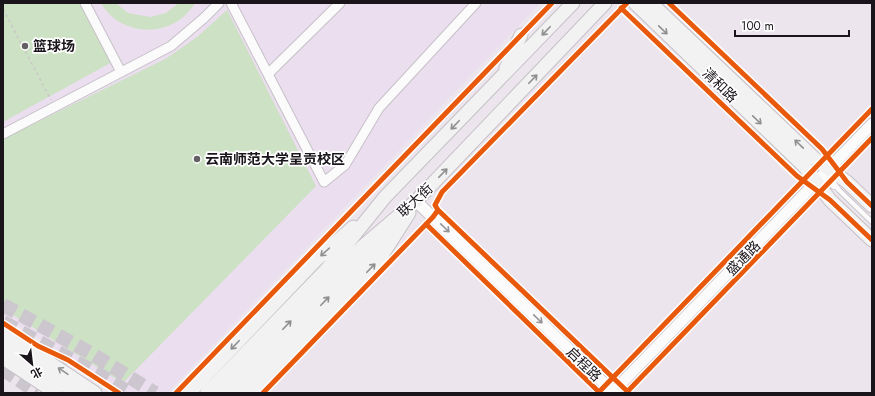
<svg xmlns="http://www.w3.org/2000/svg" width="875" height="396" font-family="Jost,'Noto Sans SC',sans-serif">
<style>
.built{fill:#ebdeef}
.green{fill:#cde1c4}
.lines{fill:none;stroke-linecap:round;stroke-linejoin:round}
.secondary-tunnel{stroke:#ccc6ce;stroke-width:13;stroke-dasharray:13 6;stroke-linecap:butt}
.primary-tunnel{stroke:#ccc6ce;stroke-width:14;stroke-dasharray:14 7;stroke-linecap:butt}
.service-casing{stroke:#c6c0c7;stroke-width:6}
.minor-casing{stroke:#c6c0c7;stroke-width:11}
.tertiary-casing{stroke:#c6c0c7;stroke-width:13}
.secondary-casing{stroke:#c6c0c7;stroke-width:15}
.path{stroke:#cac8ca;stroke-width:1.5;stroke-dasharray:3 3;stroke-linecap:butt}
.service{stroke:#fcfbfc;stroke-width:4.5}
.minor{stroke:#fcfbfc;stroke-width:9}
.tertiary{stroke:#fcfbfc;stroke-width:11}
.secondary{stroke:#f1f2f1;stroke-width:13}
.cycleway-casing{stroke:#fff;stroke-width:8}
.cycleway{stroke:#e8590c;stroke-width:5}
.oneway{stroke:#908f91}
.oneway2{stroke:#969497}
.poi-dot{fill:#645e65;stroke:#fff;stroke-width:1.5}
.labels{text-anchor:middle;stroke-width:3.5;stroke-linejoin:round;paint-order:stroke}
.poi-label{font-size:14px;font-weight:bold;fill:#1a151b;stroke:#fff;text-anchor:start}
.street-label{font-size:14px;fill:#1a151b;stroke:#fff}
</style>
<rect width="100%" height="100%" fill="#ece5ee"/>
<path class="built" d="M3 3H540L167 393H125L3 315Z"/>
<path class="green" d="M3 3H80L112 62 3 122Z
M101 3H116L128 13 150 17 166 13 179 3H195C174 39 121 38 101 3Z
M227 10 316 186 123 383 3 309V139L167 58 197 37Z"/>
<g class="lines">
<path class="secondary-tunnel" d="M3 370 37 393"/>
<path class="primary-tunnel" d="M3 305 94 355 155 393
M3 322 100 375 130 393"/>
<g class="service-casing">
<path id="service" d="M522 34 552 3
M825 172 839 190 872 222
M821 177 834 187"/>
</g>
<g class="minor-casing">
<path id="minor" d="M85 3 121 72
M231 3 324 182 345 165 379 108 476 3
M268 74 340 3
M3 134 171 46 204 18 219 3"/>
</g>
<g class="tertiary-casing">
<path id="tertiary" d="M416 201 614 393
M613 392 872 124"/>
</g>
<g class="secondary-casing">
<path id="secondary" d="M635 3 805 167 830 200 872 240
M651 3 814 158 847 182 872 206
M506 68 521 35
M3 332 95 393
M3 345 77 393
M3 358 56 393
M189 393 316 260 353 227
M207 393 326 270 385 197 573 3
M220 393 362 247 416 201 605 3
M235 393 370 256 390 231
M249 393 377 263 409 213"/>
</g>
<path class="path" d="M3 9 51 100"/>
<use href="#service" class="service"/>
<use href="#minor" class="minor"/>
<use href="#tertiary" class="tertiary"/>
<use href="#secondary" class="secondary"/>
<g class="cycleway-casing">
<path id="cycleway" d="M669 3 822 149 847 182 872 206
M621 8 797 176 830 200 872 240
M438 210 629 393
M426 224 600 393
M3 323 38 346 68 360 119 393
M599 392 872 109
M176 393 552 3
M263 393 433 217 438 210 435 205 442 192 627 3
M626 393 872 138"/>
</g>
<use href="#cycleway" class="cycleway"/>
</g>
<defs><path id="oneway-shaft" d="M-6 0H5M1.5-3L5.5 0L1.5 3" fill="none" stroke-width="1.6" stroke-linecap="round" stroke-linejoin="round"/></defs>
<g class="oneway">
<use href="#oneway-shaft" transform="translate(663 30) rotate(44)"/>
<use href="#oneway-shaft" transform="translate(546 31) rotate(134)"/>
<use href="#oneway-shaft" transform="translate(533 79) rotate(-46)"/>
<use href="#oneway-shaft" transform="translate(757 120) rotate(44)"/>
<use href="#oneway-shaft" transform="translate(455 125) rotate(134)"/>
<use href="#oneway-shaft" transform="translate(799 144) rotate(-136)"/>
<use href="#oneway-shaft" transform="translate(443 173) rotate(-46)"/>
<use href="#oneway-shaft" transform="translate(325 252) rotate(138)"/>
<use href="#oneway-shaft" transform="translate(371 268) rotate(-46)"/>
<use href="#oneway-shaft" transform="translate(325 301) rotate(-46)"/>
<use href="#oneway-shaft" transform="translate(287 325) rotate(-46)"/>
<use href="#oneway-shaft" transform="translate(235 345) rotate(134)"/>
<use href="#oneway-shaft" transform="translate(63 371) rotate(-146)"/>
</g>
<g class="oneway2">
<use href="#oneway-shaft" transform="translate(445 228) rotate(44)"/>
<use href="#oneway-shaft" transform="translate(538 319) rotate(44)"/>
</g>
<g class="poi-dot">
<circle cx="25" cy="46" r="4"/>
<circle cx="197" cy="159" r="4"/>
</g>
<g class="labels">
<g class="poi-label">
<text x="33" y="51">篮球场</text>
<text x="205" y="164">云南师范大学呈贡校区</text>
</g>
<g class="street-label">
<text transform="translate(720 85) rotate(44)" y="5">清和路</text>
<text transform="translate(415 200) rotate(-43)" y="5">联大街</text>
<text transform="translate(743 258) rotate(-46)" y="5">盛通路</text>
<text transform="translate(584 364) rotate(44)" y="5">启程路</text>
</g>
</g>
<rect width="875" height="396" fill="none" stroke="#1a151b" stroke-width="8"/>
<g transform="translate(32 364) rotate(152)" stroke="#ffffff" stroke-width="3" paint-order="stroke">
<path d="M0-3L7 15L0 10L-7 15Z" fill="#1a151b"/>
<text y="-6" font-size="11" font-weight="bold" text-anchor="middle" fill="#1a151b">北</text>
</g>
<path d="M735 30v6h114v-6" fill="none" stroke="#1a151b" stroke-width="2"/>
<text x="741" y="30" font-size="12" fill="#1a151b" stroke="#ffffff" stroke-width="3" paint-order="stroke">100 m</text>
</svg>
